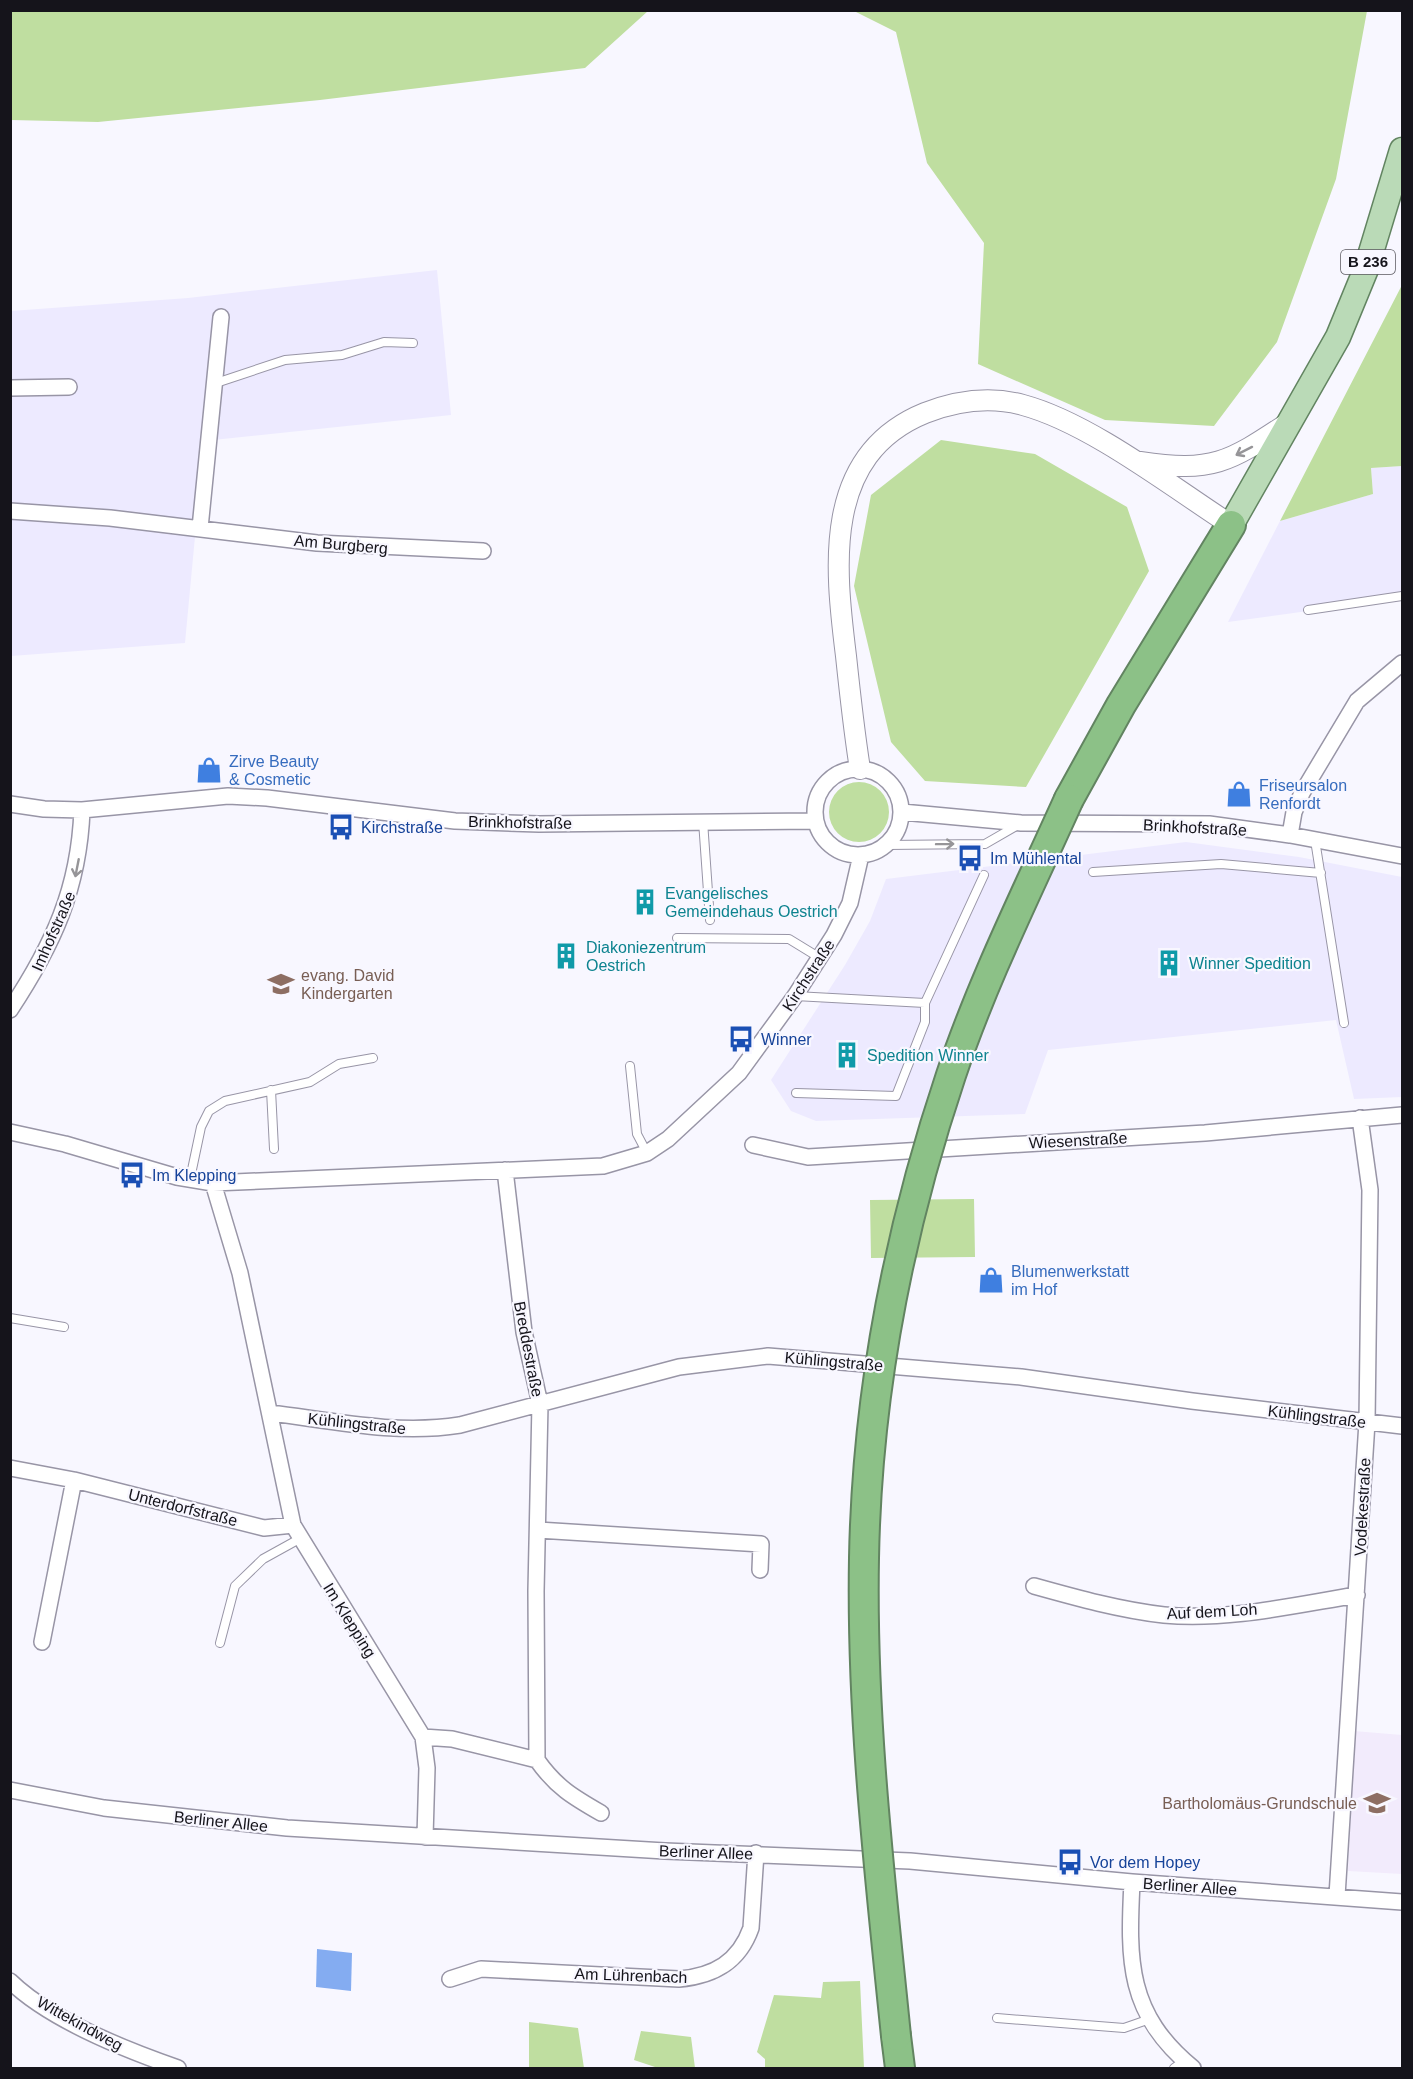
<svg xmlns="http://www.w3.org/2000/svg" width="1413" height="2079" font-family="Helvetica,sans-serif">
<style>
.built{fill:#edeaff}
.education{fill:#f2ebfc}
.green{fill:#bfdea0}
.water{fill:#84acf1}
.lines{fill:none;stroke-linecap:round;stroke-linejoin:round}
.service-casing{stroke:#9895a6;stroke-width:10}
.minor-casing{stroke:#9895a6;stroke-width:18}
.tertiary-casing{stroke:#9895a6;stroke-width:22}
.primary-casing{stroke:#628461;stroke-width:27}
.motorway-casing{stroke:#628461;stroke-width:32}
.service{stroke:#fff;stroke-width:8}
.minor{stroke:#fff;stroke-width:15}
.tertiary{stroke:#fff;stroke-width:20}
.primary{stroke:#badab7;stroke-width:24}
.motorway{stroke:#8cc187;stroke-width:28}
.motorway-bridge-casing{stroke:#628461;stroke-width:32;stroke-linecap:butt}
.motorway-bridge{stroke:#8cc187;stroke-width:28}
.oneway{stroke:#969598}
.labels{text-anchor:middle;stroke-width:4.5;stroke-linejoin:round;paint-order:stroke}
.shield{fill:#f8f7ff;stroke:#59585f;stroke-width:1.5}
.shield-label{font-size:15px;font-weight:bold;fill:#15141b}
.street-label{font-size:16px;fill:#15141b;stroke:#f8f7ff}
.shop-label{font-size:16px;fill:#366cbe;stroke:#f8f7ff;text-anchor:start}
.transit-label{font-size:16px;fill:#164399;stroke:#f8f7ff;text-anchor:start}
.culture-label{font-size:16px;fill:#0d838f;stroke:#f8f7ff;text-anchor:start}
.education-label{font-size:16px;fill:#785e54;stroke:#f8f7ff;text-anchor:start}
</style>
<rect width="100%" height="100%" fill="#f8f7ff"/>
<path class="built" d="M437 270 451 415 204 441 185 643 11 656V311L188 298Z
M1402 466V598L1228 622 1280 521 1373 494 1371 468Z
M1186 842 1299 857 1402 877V1097L1354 1099 1336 1020 1048 1050 1025 1114 816 1121 791 1111 771 1080 845 965 870 921 886 879Z"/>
<path class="education" d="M1354 1731 1402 1735V1874L1348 1871Z"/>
<path class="green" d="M11 10H648V11L585 68 320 100 98 122 11 120Z
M854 11H1367L1336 179 1277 342 1214 426 1105 420 978 364 984 243 927 163 896 32Z
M1402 285V466L1371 468 1373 494 1280 521Z
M941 440 1035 454 1127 507 1149 571 1026 787 925 781 891 742 854 586 871 495Z
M829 812a30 30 0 1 1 60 0a30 30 0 1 1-60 0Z
M974 1199 975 1257 871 1258 870 1200Z
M860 1981 864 2068H765V2059L757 2052 774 1995 821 1998 823 1982Z
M529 2022 578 2028 584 2068H529Z
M641 2031 691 2037 695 2068H658L634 2060Z"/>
<path class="water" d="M317 1949 352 1953 351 1991 316 1987Z"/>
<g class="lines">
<g class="service-casing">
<path id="service" d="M216 383 285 360 342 355 384 342 413 343
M1308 610 1402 596
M703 821 710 920
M1315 840 1344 1023
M886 845 985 844 1018 825
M1093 872 1221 864 1321 873
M677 938 789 939 820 958
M795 996 925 1003 984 875
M630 1066 637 1134 647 1153
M271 1090 274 1149
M796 1093 896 1096 925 1022V1003
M190 1179 201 1127 209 1111 225 1101 310 1082 339 1064 373 1058
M10 1318 64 1327
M220 1643 235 1586 263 1559 301 1538
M997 2018 1124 2028 1150 2019
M1174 2068 1184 2061"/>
</g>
<g class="minor-casing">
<path id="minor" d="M10 388 69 387
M10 511 110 518 317 543 483 551
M200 528 221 317
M815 812a43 43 0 1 1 86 0a43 43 0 1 1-86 0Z
M10 804 44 809 82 810 228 796 267 798 455 821 539 824 816 821
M902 812 1021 823 1209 824 1290 835 1402 856
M1290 835 1294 812 1302 793 1357 701 1402 663
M10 1010C53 945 79 889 82 810
M10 1132 65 1144 177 1177 213 1183 603 1166 647 1153 668 1139 739 1073 795 996 834 935 850 903 861 855
M753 1145 808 1157 1205 1133 1402 1115
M505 1170 524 1332 540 1404 536 1591 537 1760C556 1787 573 1797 601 1813
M213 1183 240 1273 293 1525 423 1737 427 1768 425 1837
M271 1413C334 1421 397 1435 460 1425L679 1367 768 1356 1021 1377 1192 1401 1402 1426
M10 1468 74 1480 264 1528 293 1525
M538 1530 761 1544 760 1570
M1034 1586C1077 1598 1120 1610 1164 1615 1227 1621 1295 1605 1357 1595
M42 1642 74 1480
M423 1737 452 1739 537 1760
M10 1790 104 1808 287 1828 665 1851 910 1861 1132 1882 1402 1902
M1132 1882C1128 1961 1127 2014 1193 2068
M1337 1896 1367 1422 1370 1190 1360 1118
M450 1979 481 1969 679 1979C714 1976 739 1962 751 1928L756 1853
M10 1981C50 2020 126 2050 178 2068"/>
</g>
<g class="tertiary-casing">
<path id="tertiary" d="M1140 462C1213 473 1229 462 1288 423
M860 769C854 731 850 694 846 656 835 567 822 455 925 413 956 401 990 396 1023 405 1090 423 1172 487 1231 525"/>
</g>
<g class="primary-casing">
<path id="primary" d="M1231 525 1338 337 1366 269 1402 150"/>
</g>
<g class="motorway-casing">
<path id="motorway" d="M1069 799 1121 705 1231 525
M896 2036 900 2068"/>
</g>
<use href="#service" class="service"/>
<use href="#minor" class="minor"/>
<use href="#tertiary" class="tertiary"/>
<use href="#primary" class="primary"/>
<use href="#motorway" class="motorway"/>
<g class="motorway-bridge-casing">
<path id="motorway-bridge" d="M896 2036C880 1877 861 1718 864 1558 867 1394 899 1230 951 1075 983 980 1028 890 1069 799"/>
</g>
<use href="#motorway-bridge" class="motorway-bridge"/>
</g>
<defs><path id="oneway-shaft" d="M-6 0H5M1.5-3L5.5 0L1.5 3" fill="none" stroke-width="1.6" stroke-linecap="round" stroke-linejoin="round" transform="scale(1.5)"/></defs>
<g class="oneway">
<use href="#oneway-shaft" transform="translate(1244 451) rotate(153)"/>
<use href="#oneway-shaft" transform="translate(945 844) rotate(-1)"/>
<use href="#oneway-shaft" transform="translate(77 868) rotate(101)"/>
</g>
<defs>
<g id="shop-bare" transform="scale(2.07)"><path d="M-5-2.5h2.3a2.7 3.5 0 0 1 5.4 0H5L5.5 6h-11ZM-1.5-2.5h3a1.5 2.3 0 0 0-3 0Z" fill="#3f7fe0" stroke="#f8f7ff" stroke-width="2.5" paint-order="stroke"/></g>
<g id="bus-bare" transform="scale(2.07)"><path d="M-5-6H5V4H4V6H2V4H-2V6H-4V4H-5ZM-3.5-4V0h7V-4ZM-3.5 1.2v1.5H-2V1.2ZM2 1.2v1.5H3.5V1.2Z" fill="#1a4fb4" stroke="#f8f7ff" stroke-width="2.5" paint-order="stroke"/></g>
<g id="building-bare" transform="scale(2.07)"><path d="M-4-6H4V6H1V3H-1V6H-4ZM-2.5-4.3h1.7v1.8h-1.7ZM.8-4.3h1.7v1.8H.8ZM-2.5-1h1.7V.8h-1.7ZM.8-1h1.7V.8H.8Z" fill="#0f9aa8" stroke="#f8f7ff" stroke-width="2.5" paint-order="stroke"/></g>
<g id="school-bare" transform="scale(2.07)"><path d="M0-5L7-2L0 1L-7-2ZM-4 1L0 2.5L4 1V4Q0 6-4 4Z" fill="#8d6e63" stroke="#f8f7ff" stroke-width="2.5" paint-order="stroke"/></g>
</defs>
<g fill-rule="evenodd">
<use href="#shop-bare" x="209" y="770"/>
<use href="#shop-bare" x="1239" y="794"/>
<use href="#bus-bare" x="341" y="827"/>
<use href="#bus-bare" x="970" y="858"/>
<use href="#building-bare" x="645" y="902"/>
<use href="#building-bare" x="566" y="956"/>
<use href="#building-bare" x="1169" y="963"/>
<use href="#school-bare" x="281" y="984"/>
<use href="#bus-bare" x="741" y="1039"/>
<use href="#building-bare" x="847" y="1055"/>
<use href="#bus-bare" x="132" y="1175"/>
<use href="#shop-bare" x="991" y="1280"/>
<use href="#school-bare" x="1377" y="1803"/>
<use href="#bus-bare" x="1070" y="1862"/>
</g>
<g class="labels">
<rect class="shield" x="1341" y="250" width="54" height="24" rx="4.5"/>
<g class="shield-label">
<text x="1368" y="267">B 236</text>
</g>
<g class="street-label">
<text transform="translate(341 544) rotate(5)" y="6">Am Burgberg</text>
<text transform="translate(520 822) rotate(1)" y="6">Brinkhofstraße</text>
<text transform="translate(1195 827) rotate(3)" y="6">Brinkhofstraße</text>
<text transform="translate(53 931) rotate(-66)" y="6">Imhofstraße</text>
<text transform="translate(808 975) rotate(-57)" y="6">Kirchstraße</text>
<text transform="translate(1078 1140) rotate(-3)" y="6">Wiesenstraße</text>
<text transform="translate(529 1349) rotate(79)" y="6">Breddestraße</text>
<text transform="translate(834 1361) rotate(5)" y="6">Kühlingstraße</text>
<text transform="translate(1317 1416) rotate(7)" y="6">Kühlingstraße</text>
<text transform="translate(357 1423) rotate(6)" y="6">Kühlingstraße</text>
<text transform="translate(183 1507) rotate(14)" y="6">Unterdorfstraße</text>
<text transform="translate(1362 1507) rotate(-87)" y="6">Vodekestraße</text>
<text transform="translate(1212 1611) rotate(-3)" y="6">Auf dem Loh</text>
<text transform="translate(350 1620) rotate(58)" y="6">Im Klepping</text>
<text transform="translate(221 1821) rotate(6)" y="6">Berliner Allee</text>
<text transform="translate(706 1852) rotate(2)" y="6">Berliner Allee</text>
<text transform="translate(1190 1886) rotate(4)" y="6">Berliner Allee</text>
<text transform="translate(631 1975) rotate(2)" y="6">Am Lührenbach</text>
<text transform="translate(80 2023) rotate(29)" y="6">Wittekindweg</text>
</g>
<g class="shop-label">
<text x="229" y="767">Zirve Beauty<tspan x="229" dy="18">&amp; Cosmetic</tspan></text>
<text x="1259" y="791">Friseursalon<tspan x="1259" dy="18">Renfordt</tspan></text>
<text x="1011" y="1277">Blumenwerkstatt<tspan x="1011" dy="18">im Hof</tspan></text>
</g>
<g class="transit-label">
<text x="361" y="833">Kirchstraße</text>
<text x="990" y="864">Im Mühlental</text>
<text x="761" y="1045">Winner</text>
<text x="152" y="1181">Im Klepping</text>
<text x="1090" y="1868">Vor dem Hopey</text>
</g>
<g class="culture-label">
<text x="665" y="899">Evangelisches<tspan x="665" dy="18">Gemeindehaus Oestrich</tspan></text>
<text x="586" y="953">Diakoniezentrum<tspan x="586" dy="18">Oestrich</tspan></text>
<text x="1189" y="969">Winner Spedition</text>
<text x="867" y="1061">Spedition Winner</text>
</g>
<g class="education-label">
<text x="301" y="981">evang. David<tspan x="301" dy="18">Kindergarten</tspan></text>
<text x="1357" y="1809" text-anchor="end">Bartholomäus-Grundschule</text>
</g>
</g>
<rect width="1413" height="2079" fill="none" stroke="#15141b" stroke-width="24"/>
</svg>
